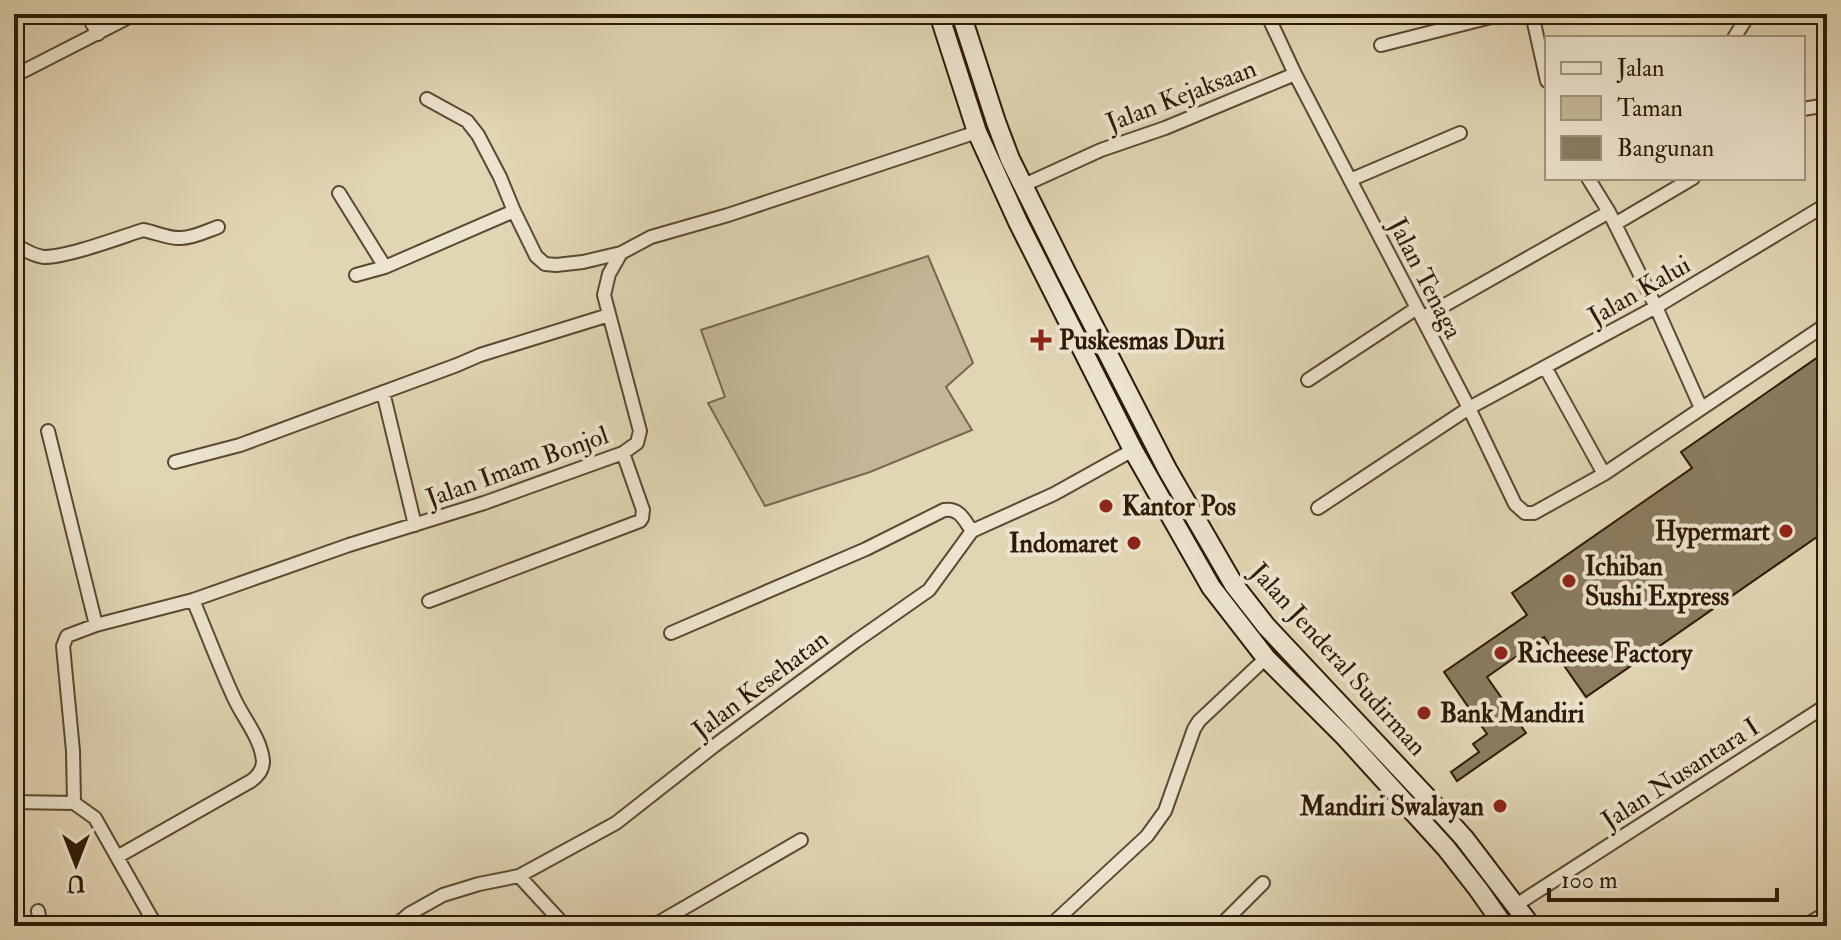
<svg xmlns="http://www.w3.org/2000/svg" width="1841" height="940" font-family="'IM FELL Double Pica',serif">
<style>
.green{fill:#c3b696;stroke:#78684e;stroke-width:2}
.building{fill:#8b7c60;stroke:#2e1a05;stroke-width:2}
.lines{fill:none;stroke-linecap:round;stroke-linejoin:round}
.street-casing{stroke:#5b4931;stroke-width:16}
.secondary-casing{stroke:#2e1a05;stroke-width:22}
.street{stroke:#ece4ce;stroke-width:12}
.secondary{stroke:#ece4ce;stroke-width:18}
.poi-dot{fill:#8f2418;stroke:#ece4ce;stroke-width:3}
.labels{text-anchor:middle;stroke-width:8;stroke-linejoin:round;paint-order:stroke}
.street-label{font-size:26px;fill:#2e1a05;stroke:#ece4ce}
.poi-label{font-size:26px;font-weight:bold;fill:#2e1a05;stroke:#ece4ce;text-anchor:start}
</style>
<rect width="100%" height="100%" fill="#e1d6b4"/>
<filter id="stains"><feTurbulence type="fractalNoise" baseFrequency=".0025" numOctaves="4"/><feColorMatrix values="0 0 0 0 .2 0 0 0 0 .09 0 0 0 0 .02 0 0 0 .5 -.17"/></filter>
<radialGradient id="worn" r=".72"><stop offset=".6" stop-color="#630" stop-opacity="0"/><stop offset="1" stop-color="#630" stop-opacity=".3"/></radialGradient>
<path class="green" d="M928 256 973 363 946 387 972 430 870 472 765 506 708 403 725 397 701 330Z"/>
<path class="building" d="M1821 355 1827 364V530L1586 697 1544 637 1487 677 1526 733 1457 781 1451 772 1479 752 1473 744 1487 734 1444 672 1527 615 1512 593 1692 468 1681 452Z"/>
<g class="lines">
<g class="street-casing">
<path id="street" d="M87 14 98 34
M1532 14 1547 81
M1734 38 1749 14
M1381 45 1503 14
M1295 74 1469 408 1515 504 1525 513H1534L1604 474 1827 324
M14 76 135 14
M427 99 467 121 478 135 500 177 514 211 536 256 545 264 556 265 583 262 621 253
M1803 109 1827 105
M1588 178 1609 212 1656 307 1701 408
M1350 180 1460 133
M1024 185 1101 150 1165 128 1295 74 1267 14
M339 193 385 267
M1615 224 1693 178
M14 244C23 249 33 256 44 257 68 257 118 238 143 230 155 232 169 239 181 238 193 238 207 231 218 227
M356 275 385 267 514 211
M1422 318 1609 212
M1545 367 1604 474
M1308 380 1417 308
M383 392 415 525
M48 431 96 625
M175 462 240 445 457 365 480 355 609 315
M1318 508 1469 408 1656 307 1827 204
M429 601 640 521 642 518 643 510 623 453
M671 633 866 549 944 510C960 508 964 520 972 531
M14 802 74 803 95 818 156 926
M74 803 73 751 63 646 67 636 96 625 193 600 349 545 484 503 623 453 637 443 640 431 604 295 609 274 621 253 651 237 728 215 977 132
M117 857 251 781C258 776 263 770 263 761 261 738 243 718 234 698 219 666 207 633 193 600
M519 876 565 926
M1516 905 1827 705
M38 911 41 926
M395 926 409 914 443 895 479 884 519 876 616 823 714 746 856 641 929 590 972 531 1054 494 1133 450
M653 926 801 840
M1050 926 1147 836 1165 811 1194 729 1199 721 1266 658
M1220 926 1263 883
M1804 926 1827 913"/>
</g>
<g class="secondary-casing">
<path id="secondary" d="M939 14 977 132 1018 222 1133 450 1211 587 1266 658 1345 737 1446 848 1478 889 1504 926
M961 14 996 122 1010 159 1066 272 1167 469 1234 585 1266 626 1436 807 1464 838 1531 926"/>
</g>
<use href="#street" class="street"/>
<use href="#secondary" class="secondary"/>
</g>
<g class="poi-dot">
<path d="M1037 328h8v8h8v8h-8v8h-8v-8h-8v-8h8z"/>
<circle cx="1106" cy="506" r="8"/>
<circle cx="1786" cy="531" r="8"/>
<circle cx="1134" cy="543" r="8"/>
<circle cx="1569" cy="581" r="8"/>
<circle cx="1501" cy="653" r="8"/>
<circle cx="1424" cy="713" r="8"/>
<circle cx="1500" cy="806" r="8"/>
</g>
<g class="labels">
<g class="street-label">
<text transform="translate(1181 95) rotate(-21)" y="9">Jalan Kejaksaan</text>
<text transform="translate(1426 278) rotate(63)" y="9">Jalan Tenaga</text>
<text transform="translate(1639 290) rotate(-30)" y="9">Jalan Kalui</text>
<text transform="translate(517 466) rotate(-20)" y="9">Jalan Imam Bonjol</text>
<text transform="translate(1339 659) rotate(48)" y="9">Jalan Jenderal Sudirman</text>
<text transform="translate(760 684) rotate(-37)" y="9">Jalan Kesehatan</text>
<text transform="translate(1680 773) rotate(-33)" y="9">Jalan Nusantara I</text>
</g>
<g class="poi-label">
<text x="1059" y="349">Puskesmas Duri</text>
<text x="1122" y="515">Kantor Pos</text>
<text x="1770" y="540" text-anchor="end">Hypermart</text>
<text x="1118" y="552" text-anchor="end">Indomaret</text>
<text x="1585" y="575">Ichiban<tspan x="1585" dy="30">Sushi Express</tspan></text>
<text x="1517" y="662">Richeese Factory</text>
<text x="1440" y="722">Bank Mandiri</text>
<text x="1484" y="815" text-anchor="end">Mandiri Swalayan</text>
</g>
</g>
<rect width="1841" height="940" fill="none" stroke="#e1d6b4" stroke-width="48"/>
<rect x="16" y="16" width="1809" height="908" fill="none" stroke="#2e1a05" stroke-width="4"/>
<rect x="24" y="24" width="1793" height="892" fill="none" stroke="#2e1a05" stroke-width="2"/>
<rect x="1545" y="36" width="260" height="144" fill="#ece4ce" stroke="#a0937e" stroke-width="2"/>
<rect x="1561" y="62" width="40" height="12" fill="#ece4ce" stroke="#a0937e" stroke-width="2"/>
<text x="1617" y="76" font-size="24" fill="#2e1a05">Jalan</text>
<rect x="1561" y="96" width="40" height="24" fill="#c3b696" stroke="#a0937e" stroke-width="2"/>
<text x="1617" y="116" font-size="24" fill="#2e1a05">Taman</text>
<rect x="1561" y="136" width="40" height="24" fill="#8b7c60" stroke="#a0937e" stroke-width="2"/>
<text x="1617" y="156" font-size="24" fill="#2e1a05">Bangunan</text>
<g transform="translate(76 864) rotate(180)" stroke="#ece4ce" stroke-width="6" paint-order="stroke">
<path d="M0-6L14 30L0 20L-14 30Z" fill="#2e1a05"/>
<text y="-12" font-size="22" font-weight="bold" text-anchor="middle" fill="#2e1a05">U</text>
</g>
<path d="M1549 888v12h228v-12" fill="none" stroke="#2e1a05" stroke-width="4"/>
<text x="1561" y="888" font-size="24" fill="#2e1a05" stroke="#ece4ce" stroke-width="6" paint-order="stroke">100 m</text>
<rect width="100%" height="100%" filter="url(#stains)"/>
<rect width="100%" height="100%" fill="url(#worn)"/>
</svg>
